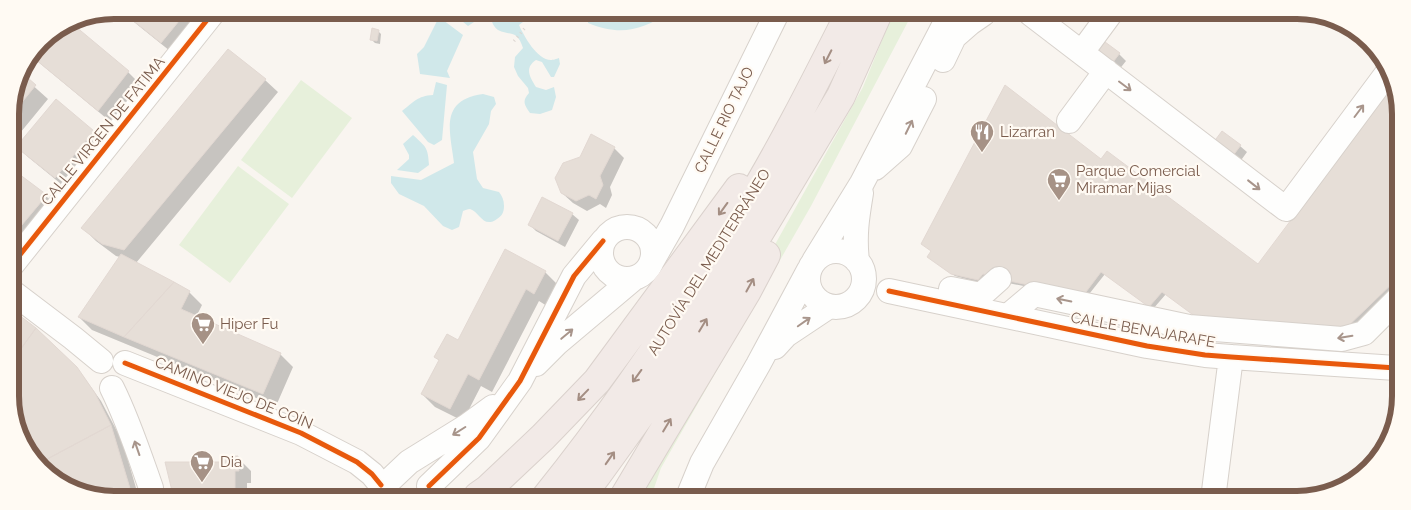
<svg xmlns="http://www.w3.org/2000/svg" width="1411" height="510" font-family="Raleway,sans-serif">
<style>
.green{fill:#e7f0db}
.water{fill:#d0e8ea}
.shadow{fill:#0003}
.building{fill:#e6ded7;stroke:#e2d8d2}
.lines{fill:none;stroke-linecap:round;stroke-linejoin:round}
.minor-casing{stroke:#d7d1cb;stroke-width:26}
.highway-casing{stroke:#dad1cc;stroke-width:30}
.path{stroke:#dcd5d0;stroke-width:3;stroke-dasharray:1 4;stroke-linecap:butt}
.minor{stroke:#fefefd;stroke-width:24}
.highway{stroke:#f2eae7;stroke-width:28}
.cycleway-casing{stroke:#fffaf3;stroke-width:8}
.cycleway{stroke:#e8590c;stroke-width:5}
.oneway{stroke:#a48e83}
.oneway2{stroke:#a8958b}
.labels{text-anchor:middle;stroke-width:4.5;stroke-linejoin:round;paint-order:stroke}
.street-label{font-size:15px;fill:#7a5c4d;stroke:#fffaf3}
.poi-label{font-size:15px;fill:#7a5c4d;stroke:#fffaf3;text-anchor:start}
.rim{fill:none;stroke:#7a5c4d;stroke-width:6}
</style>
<rect width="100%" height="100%" fill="#f9f5f0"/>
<path class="green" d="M893 13 912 14 811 206 661 468 651 497H636L644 479 863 87Z
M301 80 352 118 292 198 241 160Z
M238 166 289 204 230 283 179 245Z
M399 490C407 490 413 491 420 496H389Z"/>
<path class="water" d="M451 12V11L480 12 477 20 468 26Z
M489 12H531L527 19 519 25C524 36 537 60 551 60 552 60 557 59 559 58L560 64 554 77H551L542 62 536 60C524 68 530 77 536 87L546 90 554 87 556 97 552 110 540 114 530 113C524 104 522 101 529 93L528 88 518 76 514 67 515 57 523 48C517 29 509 36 498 30 492 26 491 18 489 12Z
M588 12H670C641 31 620 36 588 23Z
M439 17 463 35 447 71 450 78 420 74 417 54 424 47Z
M436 82 447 85 442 140 434 145 428 142 402 111C414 102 417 96 433 95Z
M483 94 494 97 496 104 491 111 489 124 473 152 477 179 483 188 499 192C502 196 504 200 504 206 504 212 502 216 497 219 483 229 480 212 470 209 467 209 466 210 463 211L459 227 452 230 443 226 424 206 399 194 391 183V176L421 180 454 163C450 131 439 100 483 94Z
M413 135C426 147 428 147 429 165L418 173 397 170 409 159V155L403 144Z"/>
<path class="shadow" d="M119 10H211L175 55Z
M1323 15H1331L1344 25 1341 29Z
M68 22 128 72 141 85 112 123 30 55 45 36Z
M378 31 381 34 380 44 375 43 372 40Z
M1119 54 1126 61 1118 71 1100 58Z
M19 73 48 99 11 144 10 106Z
M265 80 278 92 136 263 189 292 202 305 196 317 280 354 293 367 276 406 92 330 79 317 120 257 116 256 96 241 83 228Z
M1394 85 1400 99 1398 284 1345 334 1166 294 1153 309 1105 274 1086 298 1003 282 981 283 955 276 932 260 1101 161 1258 266Z
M93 132 103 142 66 188 28 157 18 147Z
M1215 143 1240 146 1247 152 1239 163Z
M614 148 624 158 610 187 612 195 606 208 600 204 587 211 573 203 562 193 581 158Z
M11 170 46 196 59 209 11 267Z
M572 214 579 220 565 247 536 231 529 224Z
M545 272 558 285 547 306 539 301 492 392 481 386 463 421 435 407 422 394 440 361 436 357 459 341Z
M11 311 35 329 83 376 101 401 118 433 121 436 138 495H80L36 465 12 417Z
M238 458 251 471V483H247V495H174L166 463H224Z"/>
<path class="building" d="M120 10H188L161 43Z
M1323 15H1331L1337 19 1334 23Z
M69 21 129 71 98 111 30 55 45 36Z
M372 28 379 30 377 41 370 40Z
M1101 39 1120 53 1110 66 1092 51Z
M228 49 266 79 124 250 102 244 81 228Z
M20 71 36 85 10 117V106Z
M1393 84 1400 99 1398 278 1342 332 1200 320 1162 292 1149 307 1101 272 1083 296 999 279 983 274 978 280 951 274 927 257 931 251 921 244 1005 85 1101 159 1107 151 1258 264Z
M56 99 94 131 55 178 16 147Z
M1222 131 1241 145 1232 157 1213 143Z
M591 134 615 147 600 176 603 185 596 199 589 195 576 201 561 193 555 178 563 163 580 157Z
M11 168 47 195 11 238Z
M542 197 573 213 558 241 528 225Z
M505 249 546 271 534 294 526 289 479 380 468 374 450 409 421 394 439 360 434 357 447 334 458 340Z
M121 254 174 282 124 337 78 317Z
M174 282 190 291 181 309 281 353 263 394 124 337Z
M11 309 36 328 12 361Z
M36 328 77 367 95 393 111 425 36 465 12 417V361Z
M111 425 132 495H80L36 465Z
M238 456 239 471H235V495H173L165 462H223L222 457Z"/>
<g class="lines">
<g class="minor-casing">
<path id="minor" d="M1031 14 1286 209 1388 72
M1082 52 1110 14
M943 60 954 37 970 23 983 14
M1069 121 1106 71
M875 168 900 146 924 99
M601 253a26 26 0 1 1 52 0a26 26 0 1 1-52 0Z
M808 279a28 28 0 1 1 56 0a28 28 0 1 1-56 0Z
M652 261 672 226 777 13
M814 261 862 183 950 14
M857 261C854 236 857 217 861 193
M11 266 215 10
M951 289 981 295 999 279
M11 291 73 338 101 361
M889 291 1147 346 1205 355 1231 357 1396 368
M1008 316 1034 294 1189 327 1342 339 1364 333 1397 300
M775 347 786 335 828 307
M125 363 301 433 357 462 372 474 381 485
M536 364 557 343 633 279
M112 388C128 420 139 454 151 488V495
M391 479 409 462 467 426 493 407
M429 486 479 438 520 381 574 276 603 241
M688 497 702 463 758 365 809 270
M1213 499 1231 357"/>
</g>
<g class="highway-casing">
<path id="highway" d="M478 496 488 489 543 437 597 381 739 188
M546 497C619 406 684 310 744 210 783 146 816 80 850 13
M580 497 597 475 695 339 770 215 841 96 878 13
M624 497 747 291 766 255"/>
</g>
<path class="path" d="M514 41 525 28"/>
<use href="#minor" class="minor"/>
<use href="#highway" class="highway"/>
<g class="cycleway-casing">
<path id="cycleway" d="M11 266 215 10
M889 291 1147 346 1205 355 1231 357 1396 368
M125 363 301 433 357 462 372 474 381 485
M429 486 479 438 520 381 574 276 603 241"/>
</g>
<use href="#cycleway" class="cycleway"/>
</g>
<defs><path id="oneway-shaft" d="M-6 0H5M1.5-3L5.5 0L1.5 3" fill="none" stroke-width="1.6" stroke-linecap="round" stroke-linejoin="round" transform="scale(1.25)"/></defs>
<g class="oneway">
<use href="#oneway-shaft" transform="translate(828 57) rotate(117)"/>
<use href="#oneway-shaft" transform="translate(723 209) rotate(126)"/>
<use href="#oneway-shaft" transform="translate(750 285) rotate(-61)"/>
<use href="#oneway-shaft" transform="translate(703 325) rotate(-59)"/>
<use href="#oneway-shaft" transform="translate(637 376) rotate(126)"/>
<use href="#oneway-shaft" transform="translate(583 395) rotate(134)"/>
<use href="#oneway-shaft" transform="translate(667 425) rotate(-59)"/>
<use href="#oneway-shaft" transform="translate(610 458) rotate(-55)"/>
</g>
<g class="oneway2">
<use href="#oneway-shaft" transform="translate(1125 86) rotate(37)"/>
<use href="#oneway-shaft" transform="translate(1359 111) rotate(-53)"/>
<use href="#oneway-shaft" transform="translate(909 127) rotate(-64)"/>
<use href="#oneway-shaft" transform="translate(1254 185) rotate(38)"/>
<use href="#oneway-shaft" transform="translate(1064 300) rotate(-168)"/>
<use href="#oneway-shaft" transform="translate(804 322) rotate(-35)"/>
<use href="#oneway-shaft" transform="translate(567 334) rotate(-40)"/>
<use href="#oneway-shaft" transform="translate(1345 337) rotate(171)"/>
<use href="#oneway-shaft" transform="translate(459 431) rotate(148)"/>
<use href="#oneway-shaft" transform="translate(137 448) rotate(-109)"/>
</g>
<defs>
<g id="restaurant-pin" transform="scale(1.25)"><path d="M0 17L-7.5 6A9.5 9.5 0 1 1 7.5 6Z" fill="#a69286" stroke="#fffaf3"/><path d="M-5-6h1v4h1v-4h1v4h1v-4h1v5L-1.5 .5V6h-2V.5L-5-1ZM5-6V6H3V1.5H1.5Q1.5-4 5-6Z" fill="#fff"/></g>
<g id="supermarket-pin" transform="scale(1.25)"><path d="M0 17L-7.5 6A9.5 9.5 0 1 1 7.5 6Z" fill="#a69286" stroke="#fffaf3"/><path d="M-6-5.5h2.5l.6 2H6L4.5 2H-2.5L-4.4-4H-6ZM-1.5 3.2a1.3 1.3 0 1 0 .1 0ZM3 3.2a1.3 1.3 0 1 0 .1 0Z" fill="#fff"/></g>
</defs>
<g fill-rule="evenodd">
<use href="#restaurant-pin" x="982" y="132"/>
<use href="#supermarket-pin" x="1059" y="180"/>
<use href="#supermarket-pin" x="203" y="324"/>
<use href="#supermarket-pin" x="202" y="462"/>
</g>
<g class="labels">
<g class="street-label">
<text transform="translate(724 120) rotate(-64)" y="5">CALLE RIO TAJO</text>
<text transform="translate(103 131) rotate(-51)" y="5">CALLE VIRGEN DE FATIMA</text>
<text transform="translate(709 262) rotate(-58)" y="5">AUTOVÍA DEL MEDITERRÁNEO</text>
<text transform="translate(1143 330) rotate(10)" y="5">CALLE BENAJARAFE</text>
<text transform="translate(234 393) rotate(22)" y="5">CAMINO VIEJO DE COÍN</text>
</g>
<g class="poi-label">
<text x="1000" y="137">Lizarran</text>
<text x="1076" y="176">Parque Comercial<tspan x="1076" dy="17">Miramar Mijas</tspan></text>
<text x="220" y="329">Hiper Fu</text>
<text x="220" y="467">Dia</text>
</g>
</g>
<path d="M0 0H1411V510H0ZM114 19H1297A95 95 0 0 1 1392 114V396A95 95 0 0 1 1297 491H114A95 95 0 0 1 19 396V114A95 95 0 0 1 114 19Z" fill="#fffaf3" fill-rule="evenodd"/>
<path class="rim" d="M114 19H1297A95 95 0 0 1 1392 114V396A95 95 0 0 1 1297 491H114A95 95 0 0 1 19 396V114A95 95 0 0 1 114 19Z"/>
</svg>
